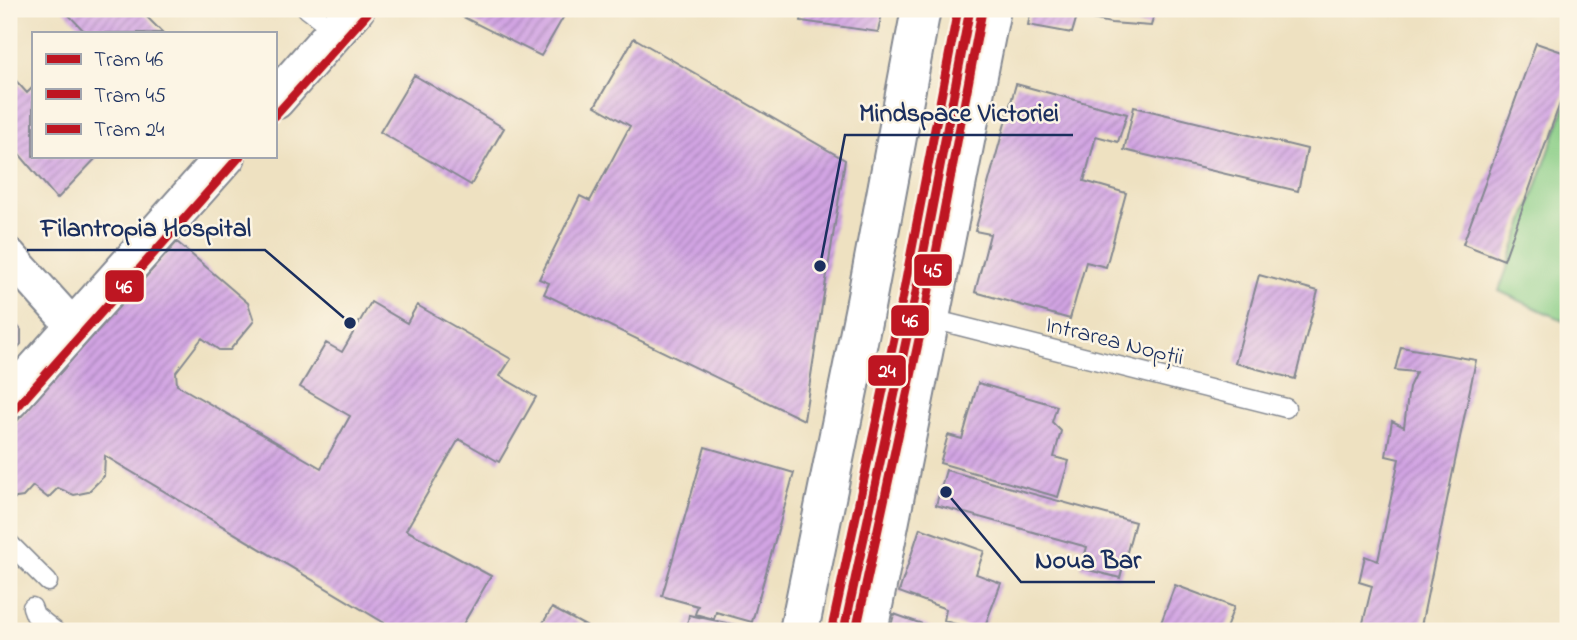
<svg xmlns="http://www.w3.org/2000/svg" width="1577" height="640" font-family="'Indie Flower',sans-serif">
<style>
.green{fill:#8ace87;stroke:#527e72;stroke-width:2}
.building{fill:url(#building-hatch)}
.lines{fill:none;stroke-linecap:round;stroke-linejoin:round}
.service-casing{stroke:#848890;stroke-width:21}
.minor-casing{stroke:#848890;stroke-width:37}
.tertiary-casing{stroke:#848890;stroke-width:42}
.primary-casing{stroke:#848890;stroke-width:42}
.service{stroke:#fff;stroke-width:18}
.minor{stroke:#fff;stroke-width:33}
.tertiary{stroke:#fff;stroke-width:38}
.primary{stroke:#fff;stroke-width:38}
.tram-1-casing{stroke:#fcf5e5;stroke-width:14}
.tram-2-casing{stroke:#fcf5e5;stroke-width:14}
.tram-3-casing{stroke:#fcf5e5;stroke-width:14}
.tram-1{stroke:#be1622;stroke-width:9}
.tram-2{stroke:#be1622;stroke-width:9}
.tram-3{stroke:#be1622;stroke-width:9}
.labels{text-anchor:middle;stroke-width:5;stroke-linejoin:round;paint-order:stroke}
.street-label{font-size:24px;fill:#1b2f5e;stroke:#fcf5e5}
.leader{fill:none;stroke:#1b2f5e;stroke-width:2.5}
.callout-dot{fill:#1b2f5e;stroke:#fcf5e5;stroke-width:2.5}
.callout-label{font-size:26px;text-anchor:middle;font-weight:bold;fill:#1b2f5e;stroke:#fcf5e5;stroke-width:5;stroke-linejoin:round;paint-order:stroke}
.line-badge{stroke:#fcf5e5;stroke-width:2.5}
.badge-label{font-size:19px;text-anchor:middle;font-weight:bold;fill:#fff}
</style>
<defs>
<pattern id="building-hatch" width="6" height="6" patternUnits="userSpaceOnUse" patternTransform="scale(1.75)"><rect width="6" height="6" fill="#d2a4e3"/><path d="M-1 1l2-2M0 6l6-6M5 7l2-2" fill="none" stroke="#aa86bb"/></pattern>
</defs>
<rect width="100%" height="100%" fill="#fcf5e5"/>
<filter id="ink" filterUnits="userSpaceOnUse"><feTurbulence type="fractalNoise" baseFrequency=".0143" numOctaves="2"/><feDisplacementMap in="SourceGraphic" scale="14" xChannelSelector="R" yChannelSelector="G"/><feConvolveMatrix kernelMatrix="1 2 1 2 8 2 1 2 1" color-interpolation-filters="sRGB"/></filter>
<filter id="wash" filterUnits="userSpaceOnUse"><feTurbulence type="fractalNoise" baseFrequency=".00686" numOctaves="4" result="noise"/><feDisplacementMap in="SourceGraphic" scale="28" xChannelSelector="R" yChannelSelector="G"/><feGaussianBlur stdDeviation="1.57" result="paint"/><feColorMatrix in="noise" values="0 0 0 0 0 0 0 0 0 0 0 0 0 0 0 0 0 1.4 0 .05"/><feComposite in="paint" operator="in"/></filter>
<g filter="url(#wash)">
<rect width="100%" height="100%" fill="#eee1c1"/>
<path class="green" d="M1568 98V323L1499 291Z"/>
<g id="blocks">
<path class="building" d="M63 9H139L163 33H86Z
M453 9H568L541 56 451 11Z
M803 9H883L878 32 801 21Z
M1031 9H1155L1151 26 1111 23 1077 16 1072 33 1028 25Z
M634 38 845 160 804 420 544 294 549 283 539 279 580 196 590 201 630 126 595 106Z
M1536 43 1568 54V81L1504 260 1463 244Z
M9 73 27 93 33 87V156H98L57 199 9 142Z
M414 75 504 128 471 185 380 132Z
M1016 84 1127 114 1118 142 1096 136 1084 181 1126 193 1106 267 1086 262 1070 319 975 292 990 234 975 231Z
M1134 107 1307 149 1298 191 1124 150Z
M177 242 248 303 254 321 230 350H219L202 338 176 372 177 385 321 468 350 416 300 387 326 343 342 352 371 302 407 323 417 305 511 359 500 376 536 397 499 462 459 439 406 530 491 576 459 631H398L105 456 104 476 88 492 74 495 58 488 48 498 33 486 23 497 9 499V430Z
M1259 275 1318 291 1295 379 1235 363Z
M9 316 21 330V344L9 357Z
M1401 347 1476 360 1420 631H1361L1372 586 1359 582 1365 556 1378 561 1399 459 1386 456 1392 421 1404 427 1409 387 1416 372 1395 370Z
M978 383 1057 406 1052 422 1061 431 1054 457 1069 461 1058 497 940 463 948 435 962 439Z
M705 447 794 473 752 622 716 612 714 619 695 614 698 606 662 596Z
M946 470 1135 522 1120 578 1081 568 1087 547 936 505Z
M920 528 984 551 976 574 1001 583 983 631 944 621 946 609 899 592Z
M1175 585 1234 607 1225 631H1158Z
M552 608 595 631H538Z
M894 614 942 631H890Z
M689 615 760 630 759 631H686Z"/>
</g>
</g>
<g filter="url(#ink)">
<use href="#blocks" fill-opacity="0" stroke="#848890" stroke-width="2"/>
<g class="lines">
<g class="service-casing">
<path id="service" d="M307 9 336 31
M932 319 1286 408
M9 543 48 582
M32 607 35 615 55 631"/>
</g>
<g class="minor-casing">
<path id="minor" d="M9 255 73 326"/>
</g>
<g class="tertiary-casing">
<path id="tertiary" d="M275 100 355 9
M9 400 226 156"/>
</g>
<g class="primary-casing">
<path id="primary" d="M799 631 866 302 921 9
M868 631 991 9"/>
</g>
<use href="#service" class="service"/>
<use href="#minor" class="minor"/>
<use href="#tertiary" class="tertiary"/>
<use href="#primary" class="primary"/>
<g class="tram-1-casing">
<path id="tram-1" d="M275 116 371 9
M9 416 240 156
M844 631 912 313 970 9"/>
</g>
<g class="tram-2-casing">
<path id="tram-2" d="M856 631 924 316 982 11"/>
</g>
<g class="tram-3-casing">
<path id="tram-3" d="M832 628 900 311 958 9"/>
</g>
<use href="#tram-1" class="tram-1"/>
<use href="#tram-2" class="tram-2"/>
<use href="#tram-3" class="tram-3"/>
</g>
</g>
<g class="labels">
<g class="street-label">
<text transform="translate(1115 340) rotate(14)" y="8">Intrarea Nopții</text>
</g>
</g>
<path class="leader" d="M820 266L845 135H1073M350 323L265 250H27M946 492L1021 582H1155"/>
<g class="callout-dot">
<circle cx="820" cy="266" r="7"/>
<circle cx="350" cy="323" r="7"/>
<circle cx="946" cy="492" r="7"/>
</g>
<g class="callout-label">
<text x="959" y="121">Mindspace Victoriei</text>
<text x="146" y="236">Filantropia Hospital</text>
<text x="1088" y="568">Noua Bar</text>
</g>
<g class="line-badge">
<rect x="913" y="253" width="40" height="34" rx="7" fill="#be1622"/>
<rect x="104" y="269" width="41" height="34" rx="7" fill="#be1622"/>
<rect x="890" y="304" width="40" height="33" rx="7" fill="#be1622"/>
<rect x="867" y="354" width="40" height="33" rx="7" fill="#be1622"/>
</g>
<g class="badge-label">
<text x="933" y="277">45</text>
<text x="124" y="293">46</text>
<text x="910" y="327">46</text>
<text x="887" y="377">24</text>
</g>
<rect width="1577" height="640" fill="none" stroke="#fcf5e5" stroke-width="35"/>
<rect x="32" y="32" width="245" height="126" fill="#fcf5e5" stroke="#a2a6af" stroke-width="2"/>
<rect x="46" y="54" width="35" height="10" fill="#be1622" stroke="#a2a6af" stroke-width="2"/>
<text x="94" y="66" font-size="21" fill="#1b2f5e">Tram 46</text>
<rect x="46" y="89" width="35" height="10" fill="#be1622" stroke="#a2a6af" stroke-width="2"/>
<text x="94" y="102" font-size="21" fill="#1b2f5e">Tram 45</text>
<rect x="46" y="124" width="35" height="10" fill="#be1622" stroke="#a2a6af" stroke-width="2"/>
<text x="94" y="136" font-size="21" fill="#1b2f5e">Tram 24</text>
</svg>
